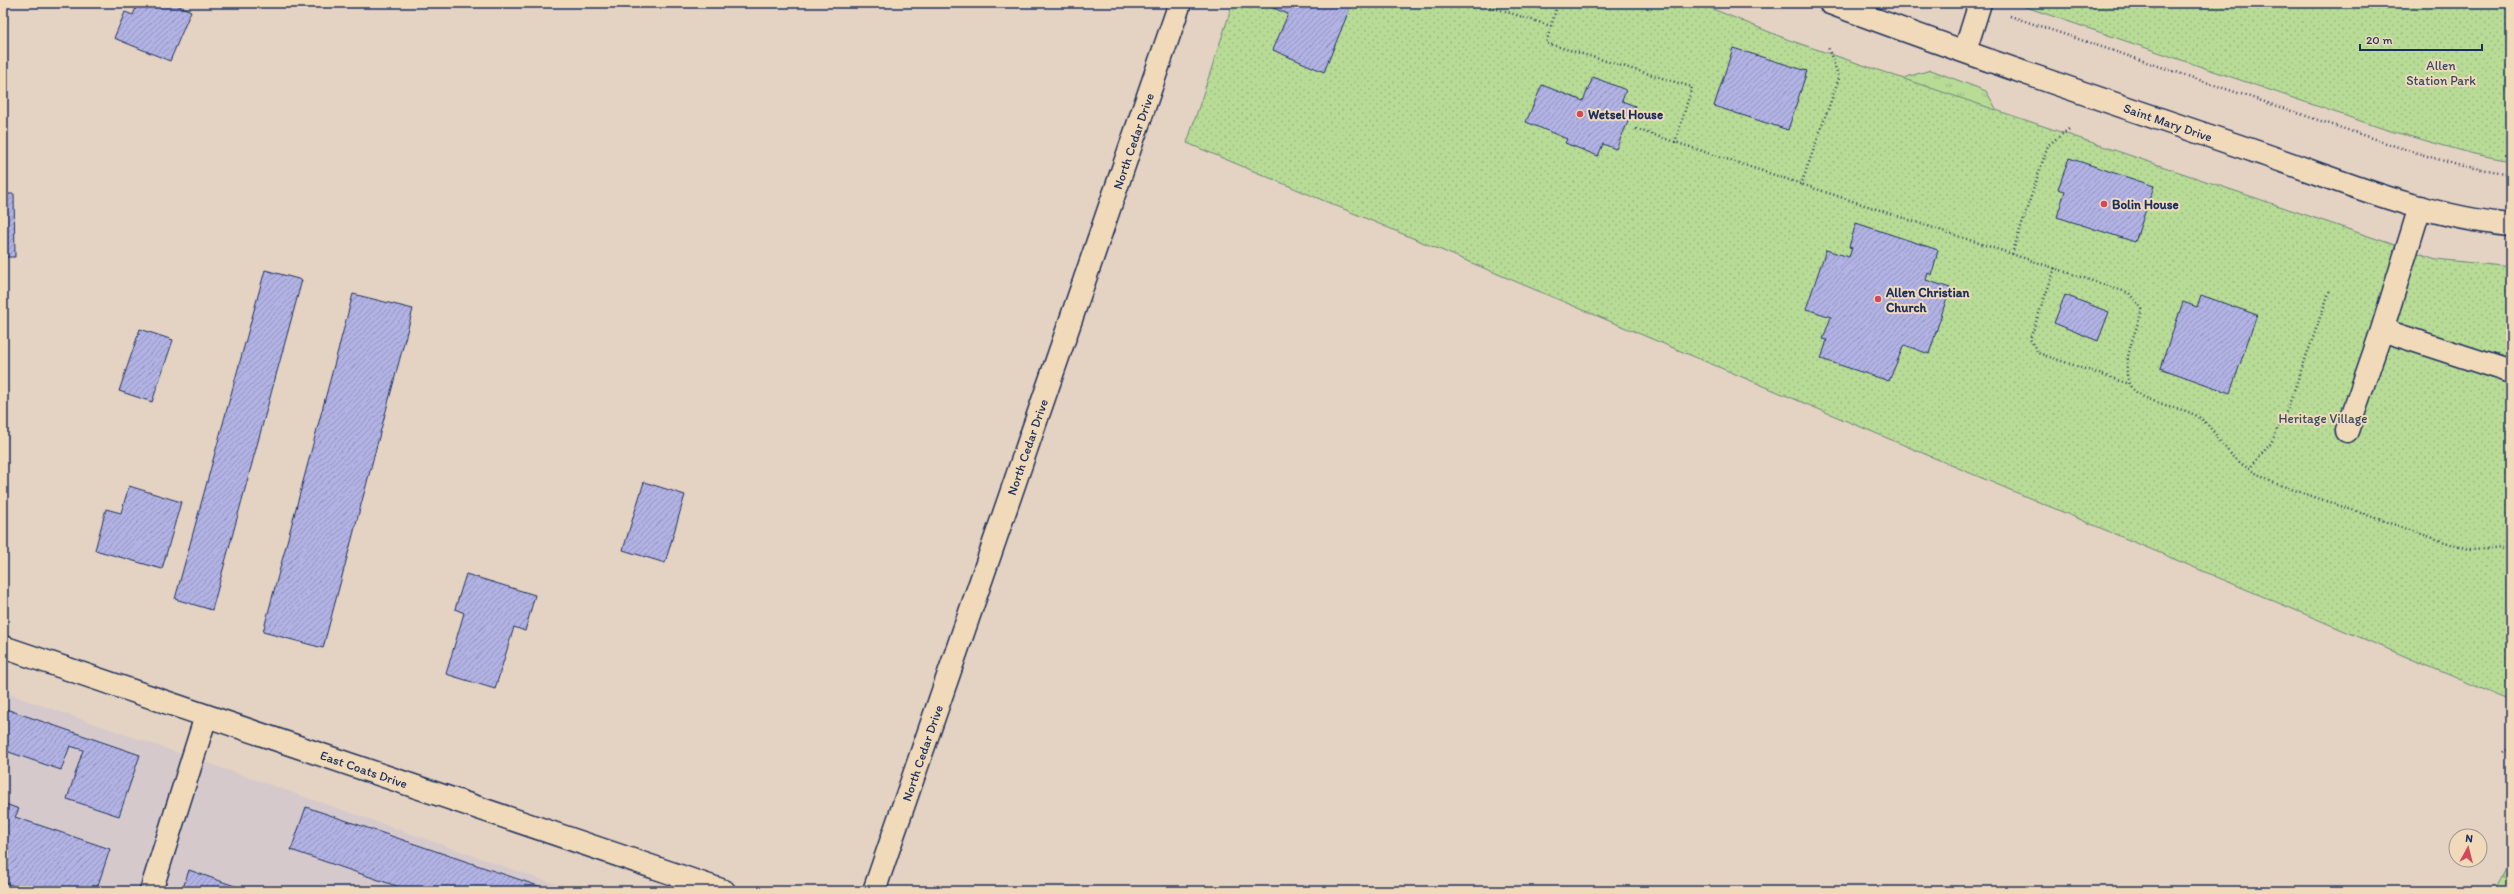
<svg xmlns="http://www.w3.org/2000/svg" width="2514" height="894" font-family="Itim,sans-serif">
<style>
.built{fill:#d5c9cc}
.grass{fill:url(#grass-tufts);stroke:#6a857a}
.forest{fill:url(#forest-firs);stroke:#6a857a}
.park{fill:url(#park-dots);stroke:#6a857a}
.building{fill:url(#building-hatch);stroke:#1b2f5e}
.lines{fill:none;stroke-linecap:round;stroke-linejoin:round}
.service-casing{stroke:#1b2f5e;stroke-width:25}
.minor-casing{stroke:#1b2f5e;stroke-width:25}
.tertiary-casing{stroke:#1b2f5e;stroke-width:25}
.path{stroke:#1b2f5e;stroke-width:2.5;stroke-dasharray:1 3;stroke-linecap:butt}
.service{stroke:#f0dab9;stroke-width:22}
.minor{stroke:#f0dab9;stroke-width:22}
.tertiary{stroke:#f0dab9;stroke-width:22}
.poi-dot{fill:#d1495b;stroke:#f0dab9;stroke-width:1.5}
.labels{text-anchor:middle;stroke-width:4;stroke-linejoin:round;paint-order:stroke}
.park-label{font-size:13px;fill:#334966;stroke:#f0dab9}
.poi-label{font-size:13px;font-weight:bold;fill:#1b2f5e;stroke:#f0dab9;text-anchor:start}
.street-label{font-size:13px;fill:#1b2f5e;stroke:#f0dab9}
</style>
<defs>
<pattern id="grass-tufts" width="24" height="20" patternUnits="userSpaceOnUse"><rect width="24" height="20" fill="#b8db96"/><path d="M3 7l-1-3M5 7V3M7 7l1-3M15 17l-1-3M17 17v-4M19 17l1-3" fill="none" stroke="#9ebc84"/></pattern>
<pattern id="forest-firs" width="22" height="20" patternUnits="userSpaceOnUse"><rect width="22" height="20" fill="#b8db96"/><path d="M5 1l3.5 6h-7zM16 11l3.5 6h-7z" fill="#9ebc84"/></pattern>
<pattern id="park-dots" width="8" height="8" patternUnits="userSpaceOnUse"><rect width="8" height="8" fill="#b8db96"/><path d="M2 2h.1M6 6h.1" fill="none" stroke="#9ebc84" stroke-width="1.8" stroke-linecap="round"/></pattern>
<pattern id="building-hatch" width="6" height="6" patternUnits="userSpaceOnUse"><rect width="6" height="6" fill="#b2b3e4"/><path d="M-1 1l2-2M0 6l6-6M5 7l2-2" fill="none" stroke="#9092bc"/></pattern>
</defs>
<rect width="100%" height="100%" fill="#e4d2c2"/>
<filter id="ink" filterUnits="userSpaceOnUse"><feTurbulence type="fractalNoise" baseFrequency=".025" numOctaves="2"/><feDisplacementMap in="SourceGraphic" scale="8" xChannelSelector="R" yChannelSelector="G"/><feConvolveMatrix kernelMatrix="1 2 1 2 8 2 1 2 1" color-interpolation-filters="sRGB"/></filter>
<g filter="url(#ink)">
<path class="built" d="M3 692 575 891H3Z"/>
<path class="grass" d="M1931 70 1986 91 1998 112 1896 86 1906 77Z"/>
<path class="forest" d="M2511 858V891H2493Z"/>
<path class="park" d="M1233 3H1698L1789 40 2436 259 2511 267V701L1187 143Z
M2014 3H2511V161L2474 154 2387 130Z"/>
<path class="building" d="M138 3H172L191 11 170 61 114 38 125 12 133 15Z
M1261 3H1352L1324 72 1273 50 1288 14Z
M1733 48 1807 71 1788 130 1714 106Z
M1593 77 1626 90 1622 101 1635 106 1616 149 1603 144 1598 156 1565 143 1567 139 1526 122 1542 85 1583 101Z
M2069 158 2154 186 2135 242 2057 217 2065 191 2058 189Z
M3 194H14L15 257H3Z
M1856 223 1938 250 1932 275 1928 273 1926 280 1950 288 1929 354 1904 345 1889 381 1821 359 1827 340 1823 339 1831 317 1806 309 1826 250 1849 257 1852 248 1849 247Z
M265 270 302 280 212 610 175 599Z
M353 294 413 309 323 648 263 632Z
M2065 295 2109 312 2098 341 2054 323Z
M2201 295 2257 315 2230 393 2160 368 2183 302 2197 307Z
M140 329 173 340 152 402 119 391Z
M644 482 685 495 665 563 623 550Z
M129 486 181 502 162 569 95 550 106 509 121 513Z
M466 574 535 595 525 631 514 627 495 689 446 674 464 613 455 609Z
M3 708 140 755 119 816 67 799 83 750 70 746 61 770 3 750Z
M3 803 19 809 15 817 110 849 96 891H28L3 882Z
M306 807 553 891H411L291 850Z
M189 870 249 891H182Z"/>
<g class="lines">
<g class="service-casing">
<path id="service" d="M1965 51 1980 3
M2382 330 2511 372
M2347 431 2382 330 2420 207
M151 891 206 716"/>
</g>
<g class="minor-casing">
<path id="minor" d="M3 647 724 891
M874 891 1180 3"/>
</g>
<g class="tertiary-casing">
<path id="tertiary" d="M1830 3C1967 54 2106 101 2245 148 2332 177 2419 216 2511 225"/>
</g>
<path class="path" d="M1482 4 1551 26
M1557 6 1546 43 1692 87 1675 143
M2010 16 2401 148 2457 165 2511 174
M1636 129 2129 293 2142 309C2137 331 2121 360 2129 383 2136 401 2175 406 2191 413 2210 421 2217 440 2231 454 2243 467 2259 475 2274 483L2468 550 2511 548
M1801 185 1839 78 1828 47
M2012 254 2048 145 2069 129
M2055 268 2030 339 2038 353 2129 384
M2249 469 2271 443 2287 410 2330 290
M2503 753 2511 747"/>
<use href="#service" class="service"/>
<use href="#minor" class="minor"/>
<use href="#tertiary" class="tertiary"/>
</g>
</g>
<g class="poi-dot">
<circle cx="1580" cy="114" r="4"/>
<circle cx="2104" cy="204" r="4"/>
<circle cx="1878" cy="299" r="4"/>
</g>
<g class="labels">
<g class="park-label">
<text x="2441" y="70">Allen<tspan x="2441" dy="15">Station Park</tspan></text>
<text x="2323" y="423">Heritage Village</text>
</g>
<g class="poi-label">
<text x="1588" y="119">Wetsel House</text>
<text x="2112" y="209">Bolin House</text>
<text x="1886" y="297">Allen Christian<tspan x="1886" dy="15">Church</tspan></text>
</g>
<g class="street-label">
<text transform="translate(2168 122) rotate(19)" y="5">Saint Mary Drive</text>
<text transform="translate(1133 141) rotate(-71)" y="5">North Cedar Drive</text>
<text transform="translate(1027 447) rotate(-71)" y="5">North Cedar Drive</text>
<text transform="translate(922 753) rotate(-71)" y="5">North Cedar Drive</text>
<text transform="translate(364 769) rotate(19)" y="5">East Coats Drive</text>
</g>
</g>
<rect width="2514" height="894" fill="none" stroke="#f0dab9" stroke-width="16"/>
<rect x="8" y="8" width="2498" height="878" fill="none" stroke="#1b2f5e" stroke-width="1.5" filter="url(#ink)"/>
<g transform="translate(2468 848) rotate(7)"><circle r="19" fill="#f0dab9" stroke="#9b9695"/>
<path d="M0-3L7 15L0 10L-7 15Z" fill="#d1495b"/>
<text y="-6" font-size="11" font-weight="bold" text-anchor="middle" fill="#1b2f5e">N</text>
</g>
<path d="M2360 44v6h122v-6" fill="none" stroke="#1b2f5e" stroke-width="2"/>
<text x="2366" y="44" font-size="12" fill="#1b2f5e" stroke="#f0dab9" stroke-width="3" paint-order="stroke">20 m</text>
</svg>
